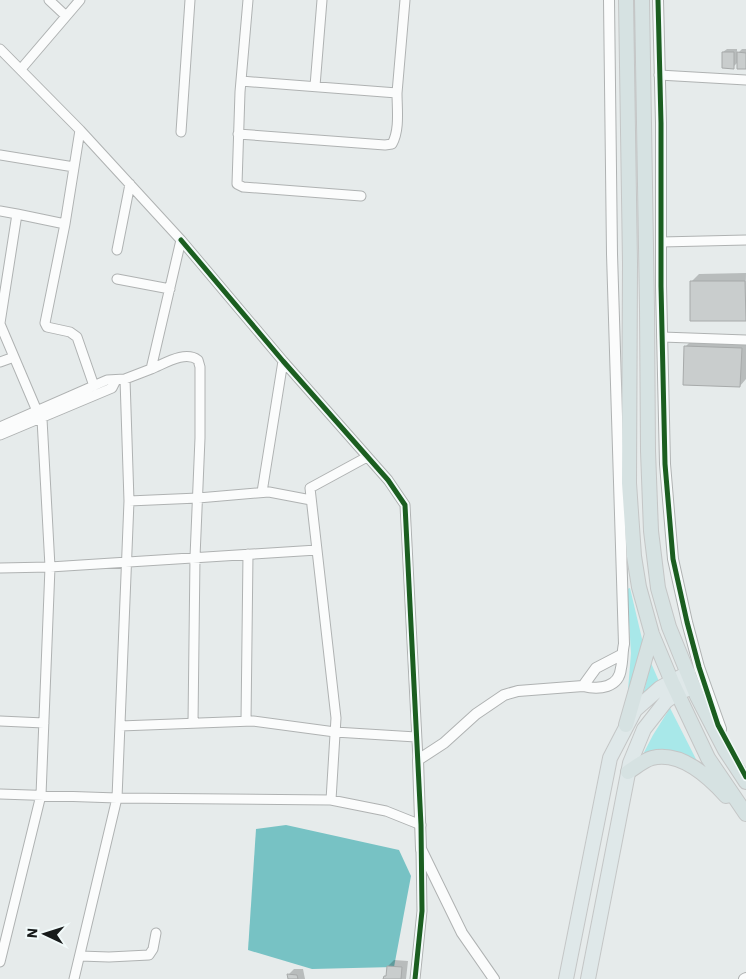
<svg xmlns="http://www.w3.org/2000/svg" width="746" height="979" font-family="'IBM Plex Sans',sans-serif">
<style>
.green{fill:#a8e8e9}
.water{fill:#77c2c4}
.shadow{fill:#0003}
.building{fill:#c9cdcd;stroke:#a7aaaa}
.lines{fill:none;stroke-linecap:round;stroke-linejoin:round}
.minor-casing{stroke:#afb2b2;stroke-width:11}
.tertiary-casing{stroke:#afb2b2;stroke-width:12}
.primary-casing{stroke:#c4c6c6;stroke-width:16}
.trunk-casing{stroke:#c4c6c6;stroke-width:16}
.minor{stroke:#fbfcfc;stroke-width:9}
.tertiary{stroke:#fbfcfc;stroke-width:10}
.primary{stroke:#dfe8e9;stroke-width:14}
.trunk{stroke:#d6e2e2;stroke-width:14}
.cycleway-casing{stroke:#f2fafa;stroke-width:8}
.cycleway{stroke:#1b5e20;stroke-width:5}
</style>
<rect width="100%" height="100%" fill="#e6ebeb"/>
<path class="green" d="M630 588 643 643 627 702 631 653 627 589Z
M651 663 661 686 642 699Z
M670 708 699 765 639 762 653 735Z"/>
<path class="water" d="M286 825 399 850 411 876 394 967 312 969 248 950 256 829Z"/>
<path class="shadow" d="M727 49H737V54L742 49H746V68L738 62 733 67 723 52Z
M746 273 745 319 691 282 699 274Z
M694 338 746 340V379L740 386 685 347Z
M394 960 408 961 406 979H385L388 974V966Z
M294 969H303L305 979H289L288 975Z"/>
<path class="building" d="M722 52H734V69L722 68Z
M737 52 746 53V69H737Z
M690 281H745L746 321H690Z
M684 346 742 348 740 387 683 385Z
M387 966 402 967 401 979H383L384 976H386Z
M287 974 297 975 298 979H288Z"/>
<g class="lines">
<g class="minor-casing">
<path id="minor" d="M49 0 66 16
M248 0 240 92 237 184 243 187 361 196
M0 49 80 130 181 240 151 369 125 379 107 380 0 427
M21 69 80 0
M659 75 746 80
M315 86 322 0
M397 93 405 0
M181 132 190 0
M238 134 385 145 392 144C400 130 397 109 397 93L241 81
M0 155 74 167
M0 211 17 214
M65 224 45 323 47 327 70 332 77 337 94 386
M181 240 283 361 388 480 405 505 418 760
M661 242 746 240
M117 250 130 184
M117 279 170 289
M0 323 17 214 65 224 80 130
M0 324 37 411 42 419 50 567 0 568
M662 337 746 340
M0 362 14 357
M151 369C164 364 185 350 198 360L200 367V438L195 557 193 723
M0 435 112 388 116 380
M262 492 283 361
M129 501 198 498 269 492 311 500
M0 721 44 723
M246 721 248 554
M120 726 253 721 335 732 416 737
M0 794 117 798 331 800 386 811 421 825
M331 800 336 718 310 488 367 457
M80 956 109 957 149 955 153 949 156 933
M0 962 41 795 50 567 317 550
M74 979 117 798 129 501 125 379
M415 979 422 911 421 850"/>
</g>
<g class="tertiary-casing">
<path id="tertiary" d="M609 0 612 254 624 644C622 652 623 660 621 668 619 688 599 690 583 686L596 668 621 655
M658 0 661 123V286L665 464 673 559 687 622 699 667 721 729
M494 979 462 933 421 849 418 760 444 743 476 714 504 695 518 691 583 686
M744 979 746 978"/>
</g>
<g class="primary-casing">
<path id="primary" d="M566 979 610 758 635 710 660 688 688 673
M588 979 630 763 644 729 666 701 677 693 694 687"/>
</g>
<g class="trunk-casing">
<path id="trunk" d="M626 0 630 263 629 483 634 556 639 587 652 634 672 682 708 758 746 814
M642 0 647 309 648 451 651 531 658 588 669 627 697 696 725 750 746 782
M626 725 652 634
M628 772C635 768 644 760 652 758 681 751 708 776 726 796"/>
</g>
<use href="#minor" class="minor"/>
<use href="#tertiary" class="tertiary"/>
<use href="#primary" class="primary"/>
<use href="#trunk" class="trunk"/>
<g class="cycleway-casing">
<path id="cycleway" d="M658 0 661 123V286L665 464 673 559 687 622 699 667 718 725 746 777
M181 240 283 361 388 480 405 505 421 825 422 911 415 979"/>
</g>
<use href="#cycleway" class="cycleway"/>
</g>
<g transform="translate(45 934) rotate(274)" stroke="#f2fafa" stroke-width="4" paint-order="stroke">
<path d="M0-4L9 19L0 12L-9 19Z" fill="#181b1b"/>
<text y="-8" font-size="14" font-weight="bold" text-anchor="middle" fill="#181b1b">N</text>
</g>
</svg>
